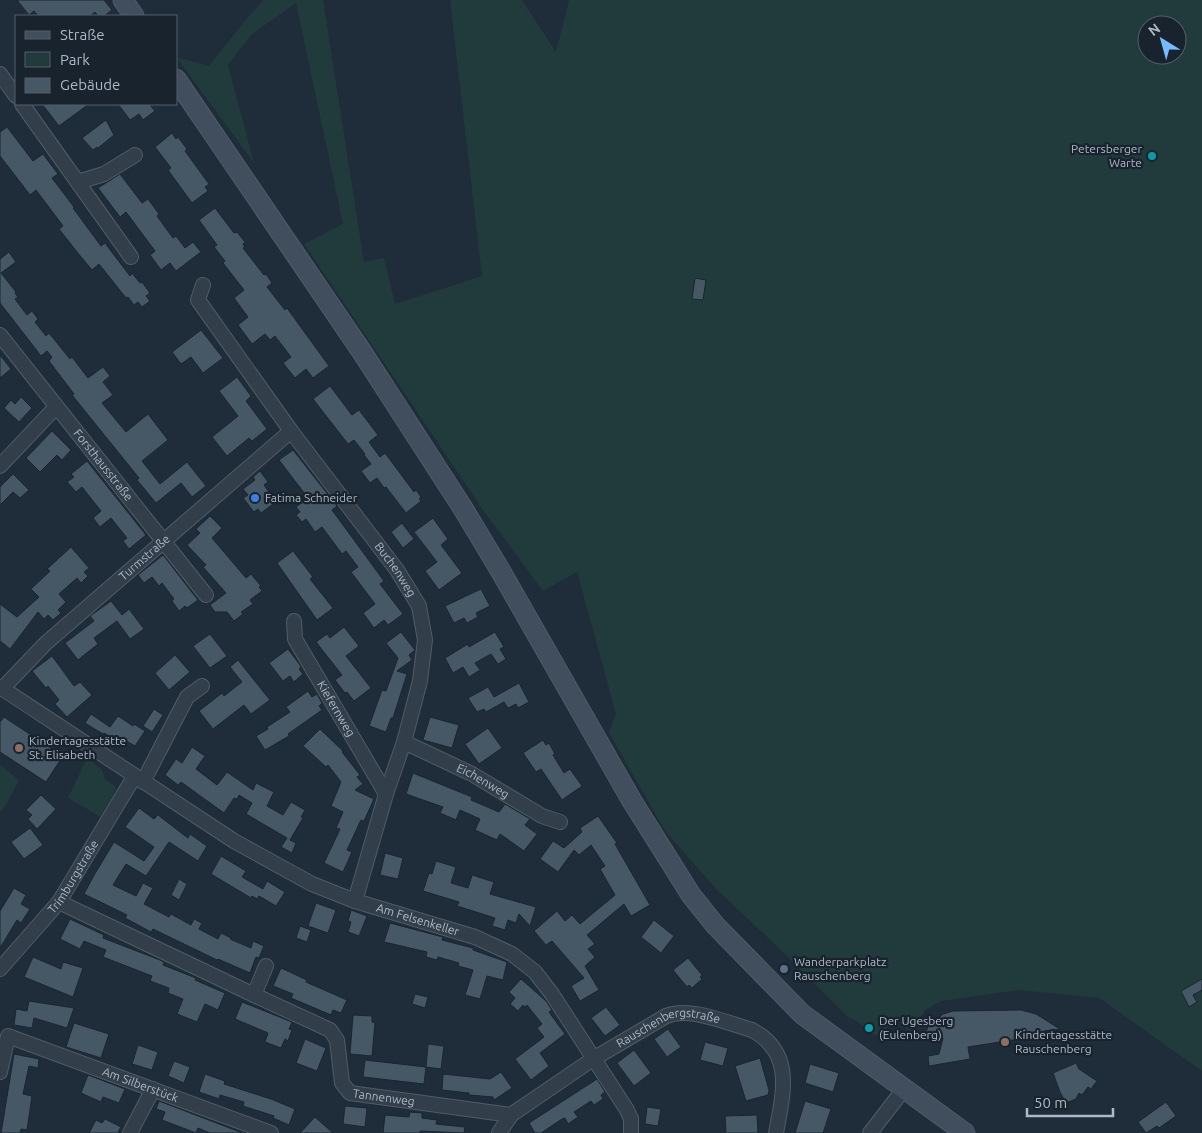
<svg xmlns="http://www.w3.org/2000/svg" width="1202" height="1133" font-family="Ubuntu,sans-serif">
<style>
.green{fill:#213a3b;fill-rule:evenodd}
.building{fill:#465766;stroke:#1a2530}
.lines{fill:none;stroke-linecap:round;stroke-linejoin:round}
.street-casing{stroke:#505c68;stroke-width:16}
.secondary-casing{stroke:#505c68;stroke-width:21}
.street{stroke:#323e4a;stroke-width:14}
.secondary{stroke:#404e5d;stroke-width:19}
.culture-dot{fill:#0f9aa8;stroke:#18232e;stroke-width:2}
.shop-dot{fill:#3f7fe0;stroke:#18232e;stroke-width:2}
.education-dot{fill:#8d6e63;stroke:#18232e;stroke-width:2}
.service-dot{fill:#5c6f8a;stroke:#18232e;stroke-width:2}
.labels{text-anchor:middle;stroke-width:4.5;stroke-linejoin:round;paint-order:stroke}
.poi-label{font-size:12px;fill:#adb9c7;stroke:#18232e;text-anchor:start}
.street-label{font-size:12px;fill:#adb9c7;stroke:#18232e}
</style>
<rect width="100%" height="100%" fill="#1f2d3a"/>
<path class="green" d="M263 0H323L364 262 384 258 395 304 482 276 450 0H522L556 52 569 0H1202V1071L1099 998 1019 990 941 1001 925 1010 911 1034 903 1022 886 1017 887 1030 882 1035 878 1036 870 1033 859 1023 848 1017 782 951 717 890 665 831 609 733 616 714 577 572 543 591 485 513 304 244 343 224 296 3 251 35 228 65 254 163 176 57 209 66 244 22ZM1147 25H1177V55H1147Z
M87 758 103 771 104 778 115 786 116 790 101 817 68 798Z
M0 765 19 780 6 805 0 812Z"/>
<path class="building" d="M17 0H104L112 10 104 16H98L95 12 90 16H38L34 11 29 15Z
M42 104H89L59 126Z
M118 104H152L150 105 155 111 143 120 139 114 130 120Z
M106 120 114 135 98 148 97 147 93 150 82 138Z
M7 127 33 161 43 154 58 174 52 178 74 207 73 208 101 246 105 243 130 276 132 273 140 283 142 282 150 293 146 296 150 301 142 307 138 302 134 305 128 297 126 298 99 264 92 270 77 252 59 229 63 226 36 190 30 195 0 156V132Z
M172 133 176 139 178 137 187 149 185 151 209 184 205 187 208 191 192 203 168 170 171 168 155 147Z
M120 174 142 203 148 199 159 214 157 216 173 238 176 236 185 248 193 242 201 252 176 271 170 263 161 270 150 255 155 251 126 212 120 217 98 188Z
M215 208 234 233 237 232 245 242 243 244 245 247 243 248 264 275 266 274 272 283 267 287 285 310 287 308 329 366 313 378 306 369 295 378 283 363 291 357 275 336 270 340 265 334 252 344 238 325 248 317 234 298 244 290 223 263 225 261 214 247 217 245 199 220Z
M9 252 16 262 1 273 16 292 15 293 18 297 15 299 27 315 32 311 38 319 35 322 46 336 49 333 70 359 72 357 88 378 103 367 110 376 103 382 113 395 102 403 126 432 148 414 168 440 142 461 160 484 187 462 206 486 192 497 181 483 156 503 137 480 139 478 72 395 74 394 49 361 52 357 47 351 41 356 0 303V259Z
M695 278 706 280 703 300 692 299Z
M201 330 223 358 203 373 191 357 181 364 172 352Z
M0 355 11 369 0 378Z
M237 377 251 396 246 401 267 429 252 441 249 438 227 456 212 437 238 416 219 391Z
M330 386 352 415 359 410 378 435 369 442 380 457 385 453 414 492 416 490 421 497 419 499 421 501 406 513 386 487 384 488 377 478 370 483 361 471 371 464 364 455 365 454 354 440 348 444 313 399Z
M21 397 32 408 19 422 4 408 11 400 15 404Z
M52 431 71 450 62 460 57 455 40 472 26 458Z
M293 450 337 506 332 510 384 581 380 584 403 614 388 625 384 620 374 628 363 613 375 604 351 572 358 567 346 551 342 554 322 527 315 532 306 519 302 522 296 515 300 512 296 507 308 498 279 460Z
M87 461 146 535 129 549 123 541 127 538 111 518 100 527 93 518 101 511 82 487 76 492 67 482 74 477 71 474Z
M260 471 268 482 264 485 276 502 261 513 258 509 254 512 243 498 248 495 243 489 255 480 253 477Z
M13 474 29 490 20 498 13 492 0 505V487Z
M210 516 222 528 212 538 246 578 251 574 261 586 259 587 262 591 250 600 253 604 241 612 243 614 234 621 227 612H215L210 605 226 593 203 567 206 565 187 545 200 533 196 529Z
M433 518 448 539 441 545 462 573 439 590 425 571 437 562 414 532Z
M402 523 414 539 403 548 391 532Z
M71 547 89 568 84 572 88 576 81 583 77 578 59 594 66 602 58 610 61 613 53 620 48 615 44 619 38 612 10 649 0 641V604L17 617 39 597 31 589 50 571 47 569Z
M293 551 313 577 310 579 333 608 317 620 277 563Z
M163 555 198 600 187 608 185 606 179 611 172 601 174 599 162 583 159 586 152 577 144 583 138 575Z
M481 589 490 606 476 613 478 617 467 623 464 618 454 623 445 606Z
M111 601 122 615 129 609 144 629 130 639 117 621 94 638 98 644 78 660 65 643 94 621 90 616Z
M344 627 359 646 346 656 371 688 354 701 347 692 345 693 335 680 342 675 316 642 327 634 330 638Z
M401 632 415 650 409 655 412 660 397 671 407 674 393 718H391L386 732 369 726 382 690 386 691 398 658 386 643Z
M495 632 504 647 500 649 506 659 498 664 491 654 475 663 480 670 469 677 463 667 453 673 445 658 468 644 469 647Z
M210 634 227 656 210 668 193 646Z
M288 649 300 665 301 667 299 669 303 674 294 682 290 676 283 681 269 663Z
M175 655 190 672 169 690 155 673Z
M52 656 74 686 80 682 92 695 67 717 55 704 59 700 48 686 46 688 32 671Z
M238 660 270 700 251 714 244 705 213 729 199 711 222 693 224 696 242 682 230 667Z
M519 683 529 702 518 708 516 704 508 708 504 702 486 712 484 709 477 712 468 698 488 687 494 697Z
M308 691 312 697 317 694 322 703 319 706 322 710 288 734 289 736 265 750 256 736 268 729 267 727 290 712 286 707Z
M154 709 163 715 152 732 143 726Z
M91 714 110 727 118 716 133 726 134 724 145 731 135 746 128 742 126 745 113 736 112 738 104 733 103 734 85 723Z
M4 717 63 756 46 782 0 752V722Z
M430 717 459 725 452 748 423 740Z
M488 728 502 748 479 764 465 744Z
M320 729 343 751 342 752 360 775 357 777 363 784 355 790 374 799 364 821 361 820 347 850 352 852 343 872 324 863 340 829 336 828 343 812 331 806 341 782 328 765 326 767 303 746Z
M543 740 546 745 549 743 555 754 553 755 564 773 570 769 582 786 562 800 541 769 536 772 523 753Z
M192 747 205 756 196 769 217 785 227 772 253 790 256 783 274 792 267 806 283 815 291 802 305 810 301 817 303 818 290 840 296 843 292 853 281 847 287 838 246 814 252 803 239 795 237 799 234 798 224 813 181 782 178 785 165 775 176 759 182 763Z
M413 773 472 797 471 800 499 812 505 804 530 819 525 825 537 834 524 851 500 834 497 840 475 830 480 819 460 810 456 820 440 813 443 807 406 794Z
M41 795 56 809 37 829 28 819 32 815 26 810Z
M139 808 154 819 158 815 188 838 190 834 207 846 198 861 169 842 146 876 126 864 113 885 136 896 143 883 153 888 144 904 169 917 171 914 191 925 194 919 202 923 199 929 218 939 221 933 231 938 230 939 251 948 253 941 264 946 259 958 256 957 250 973 218 959 217 960 153 929 151 932 125 918 127 915 84 894 93 877 114 842 144 861 154 847 125 827Z
M598 816 617 843 615 844 650 905 631 916 624 904 587 935 595 944 588 949 595 957 585 966 599 990 580 1001 571 986 584 978 552 941 546 945 534 931 557 911 565 921 572 915 580 924 615 895 600 869 605 866 591 845 579 855 574 850 558 872 540 859 553 841 564 848 582 832 580 828Z
M30 828 43 845 24 859 11 842Z
M385 853 403 858 398 879 380 875Z
M221 856 246 871 242 877 263 889 267 881 285 892 276 906 259 896 257 899 252 896 251 898 211 874Z
M436 861 456 867 451 883 468 888 472 875 494 882 490 894 536 907 530 926 519 914 516 923 508 920 505 930 492 926 495 918 457 906 459 902 423 891 429 873 432 874Z
M179 879 187 884 179 900 171 895Z
M14 888 26 895 21 904 30 909 21 923 17 920 0 948V911Z
M316 903 336 910 328 933 308 926Z
M351 910 367 916 359 936 348 932 351 922 348 921Z
M70 919 104 935 103 938 160 960 164 962 163 965 196 978 195 980 225 993 218 1010 205 1004 197 1022 177 1014 183 999 168 993 169 988 150 981 152 976 103 957 106 950 84 941 80 949 60 939Z
M654 920 674 936 661 953 641 937Z
M390 923 443 937 442 940 473 948V950L507 962 503 980 487 976 480 999 465 995 473 970 458 966 459 963 438 957 437 960 426 957 427 952 384 942Z
M300 926 311 930 307 942 296 938Z
M33 957 61 969 63 962 83 968 73 997 24 977Z
M688 958 702 975 700 977 702 979 692 988 689 985 687 987 673 970Z
M281 968 307 980 306 982 347 1000 341 1013 333 1010 331 1015 291 998 293 994 273 986Z
M521 979 546 1001 552 1010 549 1012 565 1034 540 1053 549 1066 531 1080 515 1059 544 1037 537 1028 542 1024 527 1005 525 1007 523 1005 518 1011 510 1004 515 998 509 992Z
M1202 979V990L1193 995 1197 1002 1189 1007 1181 991Z
M415 994 428 997 425 1008 412 1004Z
M29 1001 74 1008 67 1028 34 1018 32 1028 14 1025 16 1009 27 1011Z
M242 1002 292 1022 289 1029 292 1030 288 1041 285 1039 281 1048 265 1042 268 1033 235 1019Z
M606 1007 620 1025 605 1036 591 1018Z
M1021 1010 1036 1014 1060 1029 1044 1031 1045 1035 968 1047 970 1059 929 1066 928 1056 939 1054 943 1038 924 1037 928 1027 943 1014 953 1011Z
M353 1015 372 1016V1022L375 1023 372 1056 350 1054Z
M74 1023 109 1034 101 1058 66 1047Z
M668 1029 681 1047 667 1057 654 1039Z
M305 1039 326 1048 317 1071 296 1063Z
M705 1042 728 1048 723 1066 700 1060Z
M428 1044 444 1046 441 1069 426 1067Z
M138 1045 158 1052 152 1070 132 1064Z
M634 1050 651 1073 634 1086 617 1063Z
M14 1054 39 1059 38 1068 29 1066 23 1094 32 1096 27 1130 21 1129 20 1133H1Z
M760 1058 769 1090 768 1095 746 1101 735 1066Z
M365 1060 426 1067 424 1084 363 1077Z
M174 1061 190 1067 184 1083 168 1076Z
M1076 1063 1079 1069 1097 1081 1091 1089 1088 1087 1082 1095 1079 1093 1076 1099 1066 1103 1060 1092 1053 1073Z
M810 1064 839 1073 833 1092 805 1083Z
M501 1072 512 1088 494 1100 493 1097 469 1095V1093L442 1090 443 1074 490 1079Z
M205 1074 225 1081 224 1084 271 1099 295 1109 289 1125 273 1118 274 1116 243 1106 244 1102 220 1095 219 1099 199 1092Z
M88 1075 125 1089 119 1103 103 1097 101 1102 81 1093Z
M597 1079 605 1092 601 1095 603 1099 594 1105 591 1101 574 1112 578 1117 568 1124 565 1118 562 1119 541 1133H535L529 1123Z
M159 1101 240 1132V1133H210L198 1128 196 1133 162 1120 165 1112 156 1109Z
M805 1101 831 1109 823 1133H795Z
M1166 1102 1176 1116 1159 1128 1157 1126 1146 1133 1138 1122Z
M345 1106 367 1108 365 1127 343 1124Z
M647 1107 661 1109 658 1126 645 1124Z
M410 1112 422 1113V1118L437 1120 436 1124 465 1127 464 1133 420 1131V1133H383L385 1115 409 1117Z
M757 1115 758 1133H726L725 1116Z
M315 1117 333 1133H300Z
M105 1119 121 1127 118 1132 121 1133H89L96 1120 102 1123Z"/>
<g class="lines">
<g class="street-casing">
<g id="street">
<path d="M0 74 16 96"/>
<path d="M22 104 131 257"/>
<path d="M78 182 104 174 135 155"/>
<path id="s1" d="M203 285 198 300 291 431 397 570 419 606 425 640 420 681 404 742 386 794 355 901"/>
<path id="s2" d="M0 335 206 595"/>
<path d="M0 466 56 407"/>
<path id="s3" d="M294 621 295 639 386 794"/>
<path id="s4" d="M0 687 234 841 312 884 355 901 475 937 512 954 535 972 552 994 627 1110 631 1119V1133"/>
<path id="s5" d="M2 689 46 643 291 431"/>
<path id="s6" d="M404 742 472 774 542 816 560 822"/>
<path d="M143 782 187 697 202 686"/>
<path id="s7" d="M59 902 254 995 330 1030 337 1040 342 1083 350 1093 511 1115"/>
<path id="s8" d="M0 969 59 902 134 777"/>
<path d="M254 995 266 966"/>
<path id="s9" d="M0 1072 8 1036 271 1133"/>
<path d="M130 1133 153 1089"/>
<path id="s10" d="M499 1133 511 1115 593 1059 666 1016C690 1006 727 1023 752 1030 795 1053 783 1094 776 1133"/>
<path d="M870 1133 904 1089"/>
</g>
</g>
<g class="secondary-casing">
<path id="secondary" d="M123 0 134 16
M176 79 362 352 464 510 500 570 632 801 691 895 715 925 802 1014 965 1133"/>
</g>
<use href="#street" class="street"/>
<use href="#secondary" class="secondary"/>
</g>
<g class="culture-dot">
<circle cx="1152" cy="156" r="5"/>
<circle cx="869" cy="1028" r="5"/>
</g>
<circle class="shop-dot" cx="255" cy="498" r="5"/>
<g class="education-dot">
<circle cx="19" cy="748" r="5"/>
<circle cx="1005" cy="1042" r="5"/>
</g>
<circle class="service-dot" cx="784" cy="969" r="5"/>
<g class="labels">
<g class="poi-label">
<text x="1142" y="153" text-anchor="end">Petersberger<tspan x="1142" dy="14">Warte</tspan></text>
<text x="265" y="502">Fatima Schneider</text>
<text x="29" y="745">Kindertagesstätte<tspan x="29" dy="14">St. Elisabeth</tspan></text>
<text x="794" y="966">Wanderparkplatz<tspan x="794" dy="14">Rauschenberg</tspan></text>
<text x="879" y="1025">Der Ugesberg<tspan x="879" dy="14">(Eulenberg)</tspan></text>
<text x="1015" y="1039">Kindertagesstätte<tspan x="1015" dy="14">Rauschenberg</tspan></text>
</g>
<g class="street-label">
<text dy="4" stroke="none"><textPath href="#s2" startOffset="166">Forsthausstraße</textPath></text>
<text dy="4" stroke="none"><textPath href="#s5" startOffset="194">Turmstraße</textPath></text>
<text dy="4" stroke="none"><textPath href="#s1" startOffset="350">Buchenweg</textPath></text>
<text dy="4" stroke="none"><textPath href="#s3" startOffset="99">Kiefernweg</textPath></text>
<text dy="4" stroke="none"><textPath href="#s6" startOffset="88">Eichenweg</textPath></text>
<text dy="4" stroke="none"><textPath href="#s8" startOffset="118">Trimburgstraße</textPath></text>
<text dy="4" stroke="none"><textPath href="#s4" startOffset="481">Am Felsenkeller</textPath></text>
<text dy="4" stroke="none"><textPath href="#s10" startOffset="205">Rauschenbergstraße</textPath></text>
<text dy="4" stroke="none"><textPath href="#s9" startOffset="178">Am Silberstück</textPath></text>
<text dy="4" stroke="none"><textPath href="#s7" startOffset="402">Tannenweg</textPath></text>
</g>
</g>
<rect x="15" y="15" width="162" height="90" fill="#18232e" stroke="#545f6b"/>
<rect x="25" y="31" width="25" height="8" fill="#404e5d" stroke="#545f6b"/>
<text x="60" y="40" font-size="15" fill="#adb9c7">Straße</text>
<rect x="25" y="52" width="25" height="15" fill="#213a3b" stroke="#545f6b"/>
<text x="60" y="65" font-size="15" fill="#adb9c7">Park</text>
<rect x="25" y="78" width="25" height="15" fill="#465766" stroke="#545f6b"/>
<text x="60" y="90" font-size="15" fill="#adb9c7">Gebäude</text>
<g transform="translate(1162 40) rotate(323)"><circle r="24" fill="#18232e" stroke="#545f6b"/>
<path d="M0-4L9 19L0 12L-9 19Z" fill="#79baff"/>
<text y="-8" font-size="14" font-weight="bold" text-anchor="middle" fill="#adb9c7">N</text>
</g>
<path d="M1027 1108v8h86v-8" fill="none" stroke="#adb9c7" stroke-width="2.5"/>
<text x="1034" y="1108" font-size="15" fill="#adb9c7" stroke="#18232e" stroke-width="4" paint-order="stroke">50 m</text>
</svg>
